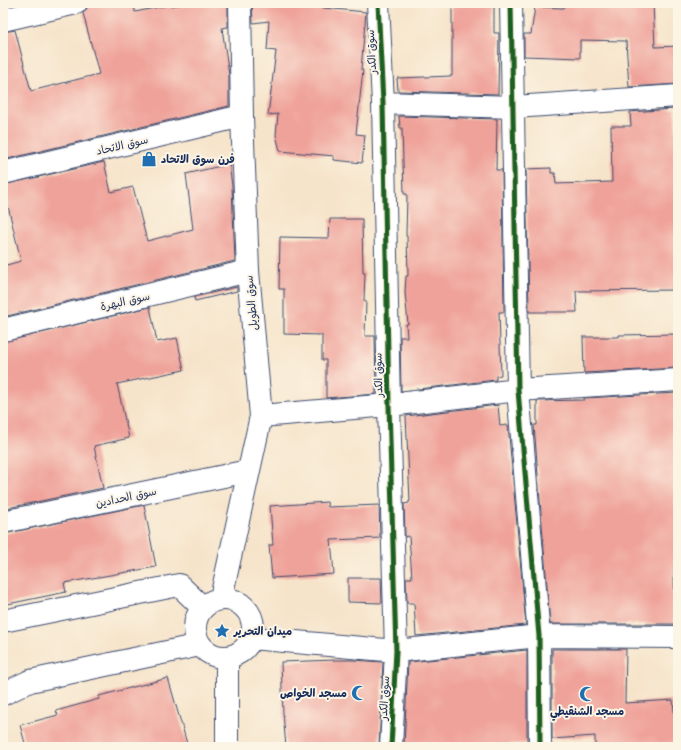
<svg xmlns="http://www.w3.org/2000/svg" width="681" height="750" font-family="'Playpen Sans','Playpen Sans Arabic',sans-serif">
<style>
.building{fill:#efa29a}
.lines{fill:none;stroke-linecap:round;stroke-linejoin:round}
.street-casing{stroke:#3c4a6e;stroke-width:24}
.secondary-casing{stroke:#3c4a6e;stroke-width:24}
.street{stroke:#fff;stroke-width:22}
.secondary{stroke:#fff;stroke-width:22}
.cycleway-casing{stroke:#fcf5e5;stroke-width:8}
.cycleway{stroke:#1b5e20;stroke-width:5}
.labels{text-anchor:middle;stroke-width:4;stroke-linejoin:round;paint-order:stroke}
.street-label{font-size:11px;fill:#1b2f5e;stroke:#fcf5e5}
.poi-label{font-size:11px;font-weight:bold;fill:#1b2f5e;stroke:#fcf5e5;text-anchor:start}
</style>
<rect width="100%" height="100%" fill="#fcf5e5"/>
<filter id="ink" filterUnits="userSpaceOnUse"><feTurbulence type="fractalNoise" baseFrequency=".025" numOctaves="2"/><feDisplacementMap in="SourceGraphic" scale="8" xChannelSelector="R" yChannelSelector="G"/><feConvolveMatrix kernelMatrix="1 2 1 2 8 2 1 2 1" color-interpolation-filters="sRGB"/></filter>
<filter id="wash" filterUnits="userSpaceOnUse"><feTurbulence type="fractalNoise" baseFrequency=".012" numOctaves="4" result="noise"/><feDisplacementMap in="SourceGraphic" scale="16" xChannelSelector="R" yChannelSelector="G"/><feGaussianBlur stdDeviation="0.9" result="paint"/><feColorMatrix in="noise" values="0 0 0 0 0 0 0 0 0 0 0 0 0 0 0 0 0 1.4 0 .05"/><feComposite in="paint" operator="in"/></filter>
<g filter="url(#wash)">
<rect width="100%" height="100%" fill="#f6e4ca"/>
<g id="blocks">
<path class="building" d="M88 3H134L135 12 169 5V6L194 3H228V27L222 28 229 75V106L3 160V32L15 30 31 91 99 74 83 13 88 7Z
M252 3H313V7L366 12 361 70H363L356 134 365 135 362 163 334 160V156L280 151 276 135 278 114 268 115 276 51 267 50 269 21 253 23Z
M452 3H494V33H499L498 94 398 91 397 78 452 76Z
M564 3H653L655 47 678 46V84L629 87 626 41 580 40V58L524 56V34H531L535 7 564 8Z
M675 109 676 140H678V290L576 291 577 312H529L526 169 551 168V173H555L556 184 612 182 611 126H631L630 112Z
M399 116 497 119 496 170H502L504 312H499L501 375 496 376V380L401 391 400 337H407L406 324H408L405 292 406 276H408L407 236H406L407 194H404L402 128H400Z
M104 162 111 192 133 187 147 241 193 229 186 174 229 164 232 186 235 261 3 317V266L21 261 3 185Z
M330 219H362L363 273H365L364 301H366L365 336H375L376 394 326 398V360H322V335L284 334V289H279L280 237 329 238Z
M237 287V291L195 301 194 297Z
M150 307 157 342 177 338 184 370 117 384 129 438 94 446 103 488 3 509V342Z
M678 334V368L584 373 583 337H619V335Z
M678 393V566H674L675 624H550L534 425H537V401L584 400V398Z
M498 405 500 426 508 425 526 625 416 636 414 603H407L406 578H412L409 536 405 537 404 504 409 503V501H410L406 416Z
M327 502 328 507 379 505 380 538 331 540 334 574 272 578 269 545H273L270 506Z
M144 505 156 567 64 583 66 592 3 605V534Z
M348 578H381L382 603 348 602Z
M552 649H626L625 703 673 700 677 747H595V736L552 739Z
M527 650V743L470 747H404L408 662Z
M335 660H353L383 662 379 747H286L283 713 281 662Z
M168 678 188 747H26L20 725 58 715 56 711 99 699V696Z"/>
</g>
</g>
<g filter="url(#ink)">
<use href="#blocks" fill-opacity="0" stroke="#3c4a6e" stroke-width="1"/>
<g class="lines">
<g class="street-casing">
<path id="street" d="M378 3 383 103 389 405 396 651 391 747
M511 3 518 390 539 636 540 747
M3 20 76 3
M383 103 514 107 678 96
M3 173 242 116
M3 330 248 271
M261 416 389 405 518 390 678 380
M3 522 248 471
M251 638 396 651 539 636 678 637"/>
</g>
<g class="secondary-casing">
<path id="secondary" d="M221 598 261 416 248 271 242 116 240 3
M195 628a29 29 0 1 1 58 0a29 29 0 1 1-58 0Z
M3 621 179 585 202 607
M227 657V747
M3 694 30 681 200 645"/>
</g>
<use href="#street" class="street"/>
<use href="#secondary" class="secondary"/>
<g class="cycleway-casing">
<path id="cycleway" d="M378 3 383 103 389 405 396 651 391 747
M511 3 518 390 539 636 540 747"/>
</g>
<use href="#cycleway" class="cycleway"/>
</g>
</g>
<defs>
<g id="shop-bare" transform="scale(1.2)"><path d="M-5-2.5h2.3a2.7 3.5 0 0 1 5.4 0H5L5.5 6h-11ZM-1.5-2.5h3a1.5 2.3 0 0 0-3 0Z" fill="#1f6fb2" stroke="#fcf5e5" stroke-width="2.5" paint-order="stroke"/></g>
<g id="sight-bare" transform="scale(1.2)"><path d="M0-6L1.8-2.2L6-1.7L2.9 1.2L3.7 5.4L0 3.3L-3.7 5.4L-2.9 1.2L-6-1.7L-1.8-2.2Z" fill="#1f6fb2" stroke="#fcf5e5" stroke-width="2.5" paint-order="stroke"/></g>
<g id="mosque-bare" transform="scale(1.2)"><path d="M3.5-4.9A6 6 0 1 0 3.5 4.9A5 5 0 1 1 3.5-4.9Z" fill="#1f6fb2" stroke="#fcf5e5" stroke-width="2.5" paint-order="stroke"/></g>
</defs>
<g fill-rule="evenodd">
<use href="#shop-bare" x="149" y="159"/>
<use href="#sight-bare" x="222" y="631"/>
<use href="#mosque-bare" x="359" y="693"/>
<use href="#mosque-bare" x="587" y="694"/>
</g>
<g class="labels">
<g class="street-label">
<text transform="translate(371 52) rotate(-93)" y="4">سوق الكدر</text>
<text transform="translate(122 145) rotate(-13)" y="4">سوق الاتحاد</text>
<text transform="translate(125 301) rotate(-13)" y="4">سوق البهرة</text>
<text transform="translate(251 303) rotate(-95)" y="4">سوق الطويل</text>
<text transform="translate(378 375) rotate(-91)" y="4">سوق الكدر</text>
<text transform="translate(126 497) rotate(-12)" y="4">سوق الحدادين</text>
<text transform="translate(384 698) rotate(-87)" y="4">سوق الكدر</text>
</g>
<g class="poi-label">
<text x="161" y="163">فرن سوق الاتحاد</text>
<text x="234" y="635">ميدان التحرير</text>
<text x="347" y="697" text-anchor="end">مسجد الخواص</text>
<text x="587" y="715" text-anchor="middle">مسجد الشنقيطي</text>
</g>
</g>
<rect width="681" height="750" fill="none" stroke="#fcf5e5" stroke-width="16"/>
</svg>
